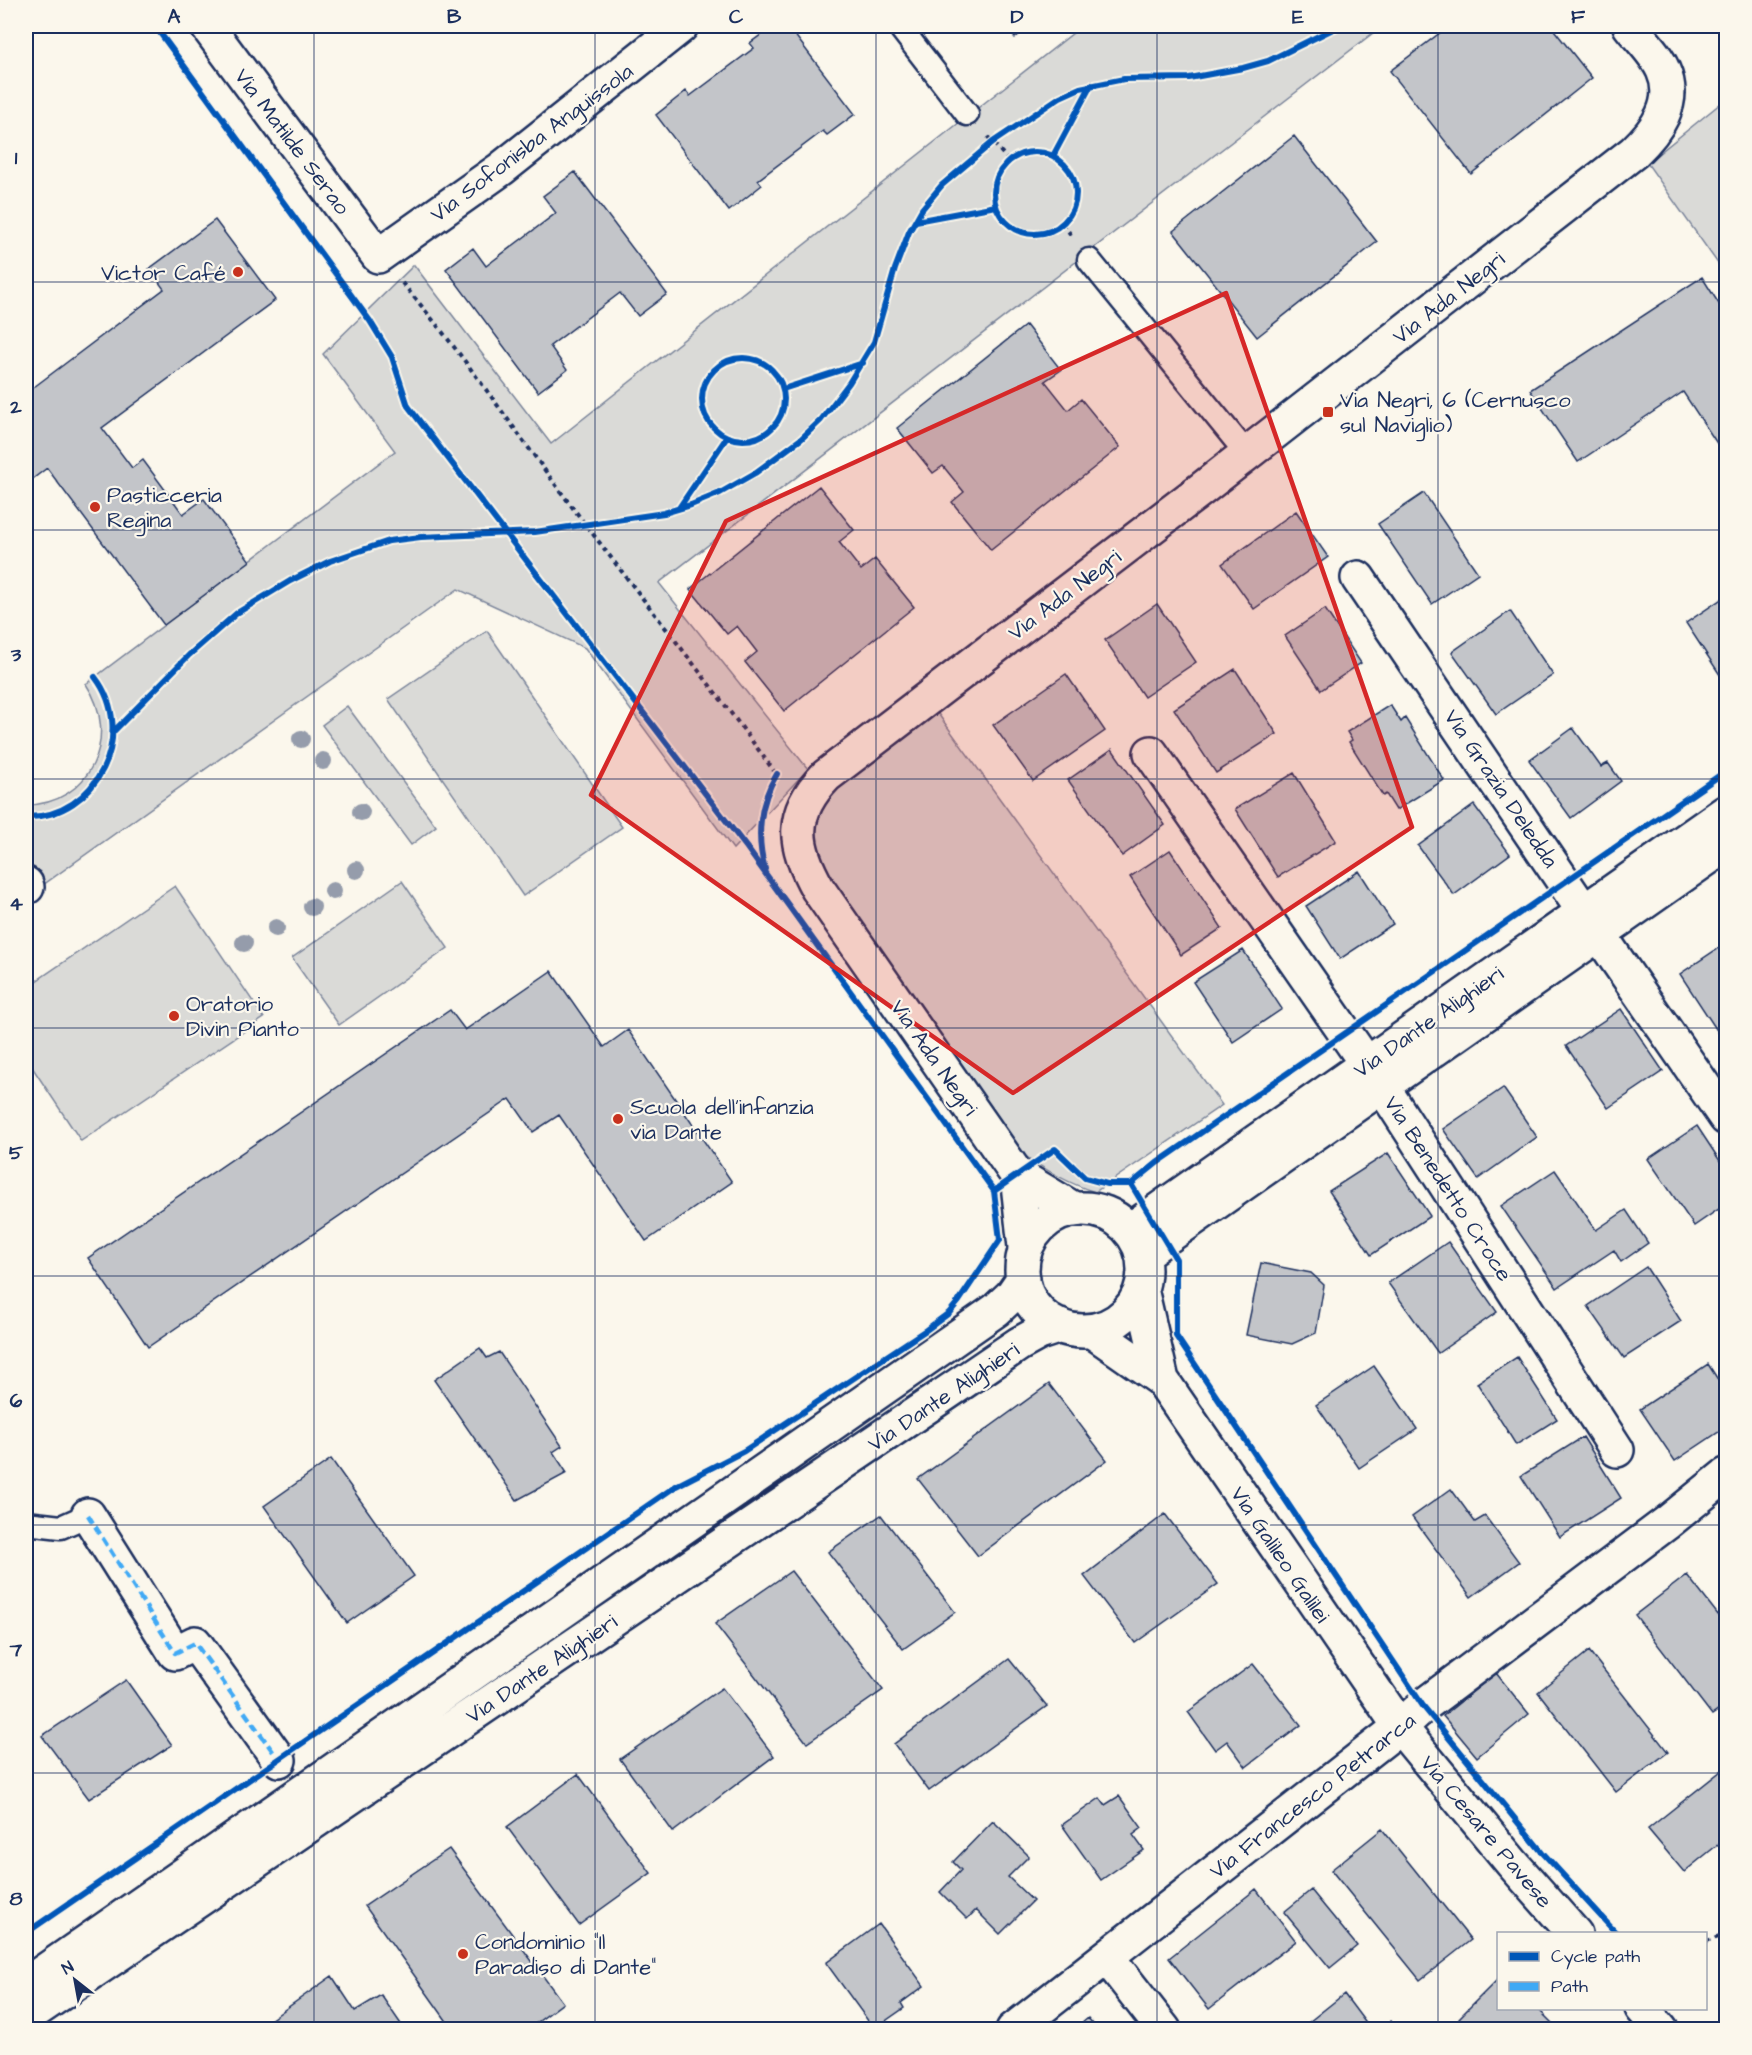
<svg xmlns="http://www.w3.org/2000/svg" width="1752" height="2055" font-family="'Architects Daughter',sans-serif">
<style>
.green{fill:#dadad7;stroke:#7a849a;stroke-width:1.5}
.building{fill:#c3c5c9;stroke:#1b2f5e;stroke-width:1.5}
.lines{fill:none;stroke-linecap:round;stroke-linejoin:round}
.lane-casing{stroke:#1b2f5e;stroke-width:27}
.street-casing{stroke:#1b2f5e;stroke-width:38}
.secondary-casing{stroke:#1b2f5e;stroke-width:38}
.path{stroke:#1b2f5e;stroke-width:4;stroke-dasharray:4.5 4.5;stroke-linecap:butt}
.lane{stroke:#fbf7ec;stroke-width:22}
.street{stroke:#fbf7ec;stroke-width:33}
.secondary{stroke:#fbf7ec;stroke-width:33}
.quiet{stroke:#3fa9f5;stroke-width:4.5;stroke-dasharray:9 4.5;stroke-linecap:butt}
.cycleway-casing{stroke:#fbf7ec;stroke-width:10}
.cycleway{stroke:#0057b8;stroke-width:6}
.tree{fill:#959cab}
.marked{fill:#d62828;fill-opacity:0.2;stroke:#d62828;stroke-width:4.5;stroke-linejoin:round}
.grid{fill:none;stroke:#1b2f5e;stroke-width:1.5;stroke-opacity:0.55}
.poi-dot{fill:#c8321e;stroke:#fbf7ec;stroke-width:2}
.labels{text-anchor:middle;stroke-width:4.5;stroke-linejoin:round;paint-order:stroke}
.street-label{font-size:22px;fill:#1b2f5e;stroke:#fbf7ec}
.poi-label{font-size:22px;fill:#1b2f5e;stroke:#fbf7ec;text-anchor:start}
.neatline{fill:none;stroke:#1b2f5e;stroke-width:2}
.grid-label{font-size:20px;text-anchor:middle;font-weight:bold;fill:#1b2f5e}
</style>
<rect width="100%" height="100%" fill="#fbf7ec"/>
<filter id="ink" filterUnits="userSpaceOnUse"><feTurbulence type="fractalNoise" baseFrequency=".0167" numOctaves="2"/><feDisplacementMap in="SourceGraphic" scale="12" xChannelSelector="R" yChannelSelector="G"/><feConvolveMatrix kernelMatrix="1 2 1 2 8 2 1 2 1" color-interpolation-filters="sRGB"/></filter>
<g filter="url(#ink)">
<path class="green" d="M1082 26H1382L659 583 808 769 733 849 585 648 458 589 26 897V805C90 805 121 736 86 684L395 451 323 354 414 265 551 444Z
M1726 99V275L1647 163Z
M487 631 622 827 523 896 388 699Z
M347 706 436 826 411 845 322 725Z
M936 711 1222 1105 1095 1192C1067 1183 1045 1170 1021 1153L830 881 815 851 814 822 827 796Z
M402 881 448 948 339 1025 292 958Z
M175 886 264 1018 81 1141 26 1058V988Z"/>
<path class="building" d="M773 26H788L855 114 827 135 823 131 758 180 762 185 729 211 656 115 686 91 690 96 754 48 750 43Z
M1005 26H1030L1015 38Z
M1449 26H1551L1592 78 1471 174 1390 71Z
M1294 136 1377 242 1257 337 1173 231Z
M575 172 667 294 638 316 620 293 550 346 567 370 538 392 446 269 473 248 486 266 556 213 543 196Z
M215 220 275 300 102 428 132 468 143 460 183 514 204 499 250 561 164 625 47 468 26 484V393L164 289 149 269Z
M1702 277 1726 315V457L1683 392 1578 462 1530 390Z
M1026 325 1061 370 1045 381 1068 410 1081 399 1120 447 991 550 952 502 964 492 943 466 933 473 897 428Z
M819 486 854 530 839 542 861 570 875 559 914 607 784 711 745 662 757 652 737 626 727 634 690 589Z
M1424 493 1478 573 1432 604 1378 524Z
M1296 511 1328 557 1254 609 1222 564Z
M1726 596V684L1686 623Z
M1157 604 1196 662 1144 697 1105 640Z
M1325 609 1361 663 1321 690 1285 636Z
M1510 611 1553 675 1496 714 1452 652Z
M1235 669 1277 734 1216 773 1174 709Z
M1066 674 1105 731 1033 781 993 725Z
M1390 705 1401 722 1405 718 1444 780 1396 810 1386 794 1383 796 1349 742 1352 740 1347 732Z
M1573 728 1601 767 1608 763 1621 781 1571 818 1529 760Z
M1112 749 1165 825 1122 856 1068 780Z
M1294 773 1336 841 1278 877 1235 809Z
M1474 805 1510 854 1454 895 1418 846Z
M1170 850 1222 928 1181 955 1130 877Z
M1359 871 1393 924 1340 959 1306 906Z
M1726 943V1027L1718 1032 1680 974Z
M1243 950 1282 1009 1233 1042 1193 982Z
M551 971 604 1047 628 1030 732 1182 646 1241 559 1115 533 1132 510 1099 148 1347 88 1258 450 1010 465 1030Z
M1621 1009 1663 1071 1608 1108 1566 1046Z
M1503 1088 1537 1137 1478 1179 1443 1129Z
M1697 1126 1726 1170V1204L1694 1226 1648 1159Z
M1388 1153 1430 1216 1371 1255 1329 1191Z
M1555 1170 1596 1230 1626 1210 1648 1243 1621 1262 1614 1250 1557 1288 1501 1206Z
M1448 1242 1497 1312 1438 1353 1388 1283Z
M1261 1263 1311 1273 1324 1285 1316 1333 1292 1344 1246 1335Z
M1646 1267 1681 1321 1624 1358 1588 1306Z
M480 1348 487 1358 499 1352 562 1446 553 1452 567 1473 517 1500 434 1380Z
M1517 1357 1557 1419 1516 1445 1477 1383Z
M1708 1364 1726 1392V1427L1675 1461 1640 1409Z
M1374 1366 1417 1429 1359 1468 1316 1405Z
M1049 1384 1107 1460 978 1556 918 1479Z
M1583 1437 1621 1498 1560 1537 1521 1476Z
M331 1459 414 1576 347 1623 264 1506Z
M1451 1489 1475 1522 1485 1516 1519 1562 1471 1597 1412 1517Z
M1165 1514 1218 1584 1135 1643 1084 1576Z
M881 1515 955 1612 903 1649 828 1552Z
M791 1571 883 1690 807 1743 715 1624Z
M1687 1575 1726 1625V1705L1712 1715 1635 1615Z
M1589 1651 1668 1752 1616 1792 1538 1692Z
M1009 1659 1047 1706 929 1791 894 1744Z
M1253 1664 1301 1725 1246 1767 1227 1741 1215 1750 1188 1712Z
M1496 1673 1529 1714 1477 1757 1443 1716Z
M126 1680 172 1745 89 1799 42 1736Z
M722 1688 774 1756 673 1832 620 1759Z
M1726 1767V1838L1684 1872 1648 1829Z
M578 1774 651 1873 579 1925 507 1827Z
M1119 1796 1142 1828 1133 1835 1144 1850 1101 1880 1062 1825 1100 1798 1105 1805Z
M993 1821 1029 1856 1008 1877 1033 1901 1000 1934 976 1910 967 1919 940 1892 961 1870 953 1862Z
M1382 1829 1471 1940 1420 1980 1331 1870Z
M449 1849 563 2003 527 2030H453L365 1906Z
M1256 1889 1296 1941 1209 2009 1169 1958Z
M1311 1890 1357 1946 1330 1968 1284 1912Z
M879 1924 924 1986 901 2003 904 2008 874 2029 826 1963Z
M332 1976 355 2011 381 1995 405 2030H256Z
M1498 1979V2008H1537L1559 2030H1471L1459 2018Z
M1344 1994 1371 2030H1299Z
M1088 2018 1098 2030H1074Z
M1391 2021 1397 2030H1380Z"/>
<g class="lines">
<g class="lane-casing">
<path id="lane" d="M899 26 967 114
M1089 260 1247 454
M26 1523 61 1527 88 1515"/>
</g>
<g class="street-casing">
<path id="street" d="M207 26 378 256 501 169 681 26
M1358 578 1616 959 1726 1118
M1151 753 1382 1086 1617 1450
M26 884 27 887
M1017 1175 1025 1247
M1075 1210 1017 1175 818 889C793 845 789 814 826 776L1203 488 1634 152C1656 131 1678 103 1663 70 1656 54 1641 40 1630 26
M1130 1230 1726 812
M1143 1254 1726 845
M88 1515 175 1653 195 1643 279 1760
M1107 1957 1164 2030
M1013 2030 1400 1727 1423 1706 1668 1522 1726 1475"/>
</g>
<g class="secondary-casing">
<path id="secondary" d="M1022 1270a61 61 0 1 1 122 0a61 61 0 1 1-122 0Z
M1141 1289 1162 1380
M1092 1331 1162 1380 1400 1727 1512 1863 1575 1934
M26 1984 996 1310 1012 1295 1023 1279
M1642 2008 1661 2030
M26 2017 1019 1344 1039 1333 1060 1326"/>
</g>
<path class="path" d="M988 137 1009 161
M1063 224 1071 235
M402 283C468 359 524 445 586 525 650 609 717 692 779 778
M1706 1941 1726 1935"/>
<use href="#lane" class="lane"/>
<use href="#street" class="street"/>
<use href="#secondary" class="secondary"/>
<path class="quiet" d="M88 1515 175 1653 195 1643 279 1760"/>
<g class="cycleway-casing">
<path id="cycleway" d="M994 193a41 41 0 1 1 82 0a41 41 0 1 1-82 0Z
M1053 156 1091 85
M916 221 996 206
M702 399a41 41 0 1 1 82 0a41 41 0 1 1-82 0Z
M783 389 863 363
M679 508 727 437
M113 732 189 655 237 613 290 581 330 561 389 541 421 537 535 532 664 513 691 505 720 493 755 473 801 439 821 420 849 383 874 342 895 269 909 232 922 209 942 185 993 142 1060 97 1080 88 1124 79 1189 78 1243 68 1268 61 1339 26
M26 817C97 818 138 733 95 677
M765 869C756 837 759 803 777 774
M1131 1184 1157 1163 1726 771
M994 1191 1055 1149 1085 1178 1107 1184H1131L1176 1259V1336L1423 1706 1542 1852 1617 1934
M26 1933 676 1486 744 1451 926 1330 949 1313 959 1301 1000 1240 994 1191 747 848 408 406 392 357 370 321 155 26"/>
</g>
<use href="#cycleway" class="cycleway"/>
</g>
<g class="tree">
<circle cx="301" cy="739" r="9"/>
<circle cx="323" cy="761" r="9"/>
<circle cx="361" cy="812" r="9"/>
<circle cx="356" cy="870" r="9"/>
<circle cx="333" cy="891" r="9"/>
<circle cx="312" cy="907" r="9"/>
<circle cx="276" cy="928" r="9"/>
<circle cx="244" cy="943" r="9"/>
</g>
</g>
<path class="marked" d="M1226 293 1412 827 1013 1093 591 795 726 521Z"/>
<path class="grid" d="M314 26V2030M595 26V2030M876 26V2030M1157 26V2030M1438 26V2030M26 282H1726M26 530H1726M26 779H1726M26 1028H1726M26 1276H1726M26 1525H1726M26 1773H1726"/>
<g class="poi-dot">
<circle cx="238" cy="272" r="6"/>
<rect x="1322" y="406" width="12" height="12" rx="3"/>
<circle cx="95" cy="507" r="6"/>
<circle cx="174" cy="1016" r="6"/>
<circle cx="618" cy="1119" r="6"/>
<circle cx="463" cy="1954" r="6"/>
</g>
<g class="labels">
<g class="street-label">
<text transform="translate(293 141) rotate(53)" y="8">Via Matilde Serao</text>
<text transform="translate(531 142) rotate(-37)" y="8">Via Sofonisba Anguissola</text>
<text transform="translate(1448 297) rotate(-38)" y="8">Via Ada Negri</text>
<text transform="translate(1064 594) rotate(-37)" y="8">Via Ada Negri</text>
<text transform="translate(1502 788) rotate(56)" y="8">Via Grazia Deledda</text>
<text transform="translate(1428 1021) rotate(-35)" y="8">Via Dante Alighieri</text>
<text transform="translate(935 1057) rotate(55)" y="8">Via Ada Negri</text>
<text transform="translate(1449 1188) rotate(57)" y="8">Via Benedetto Croce</text>
<text transform="translate(943 1396) rotate(-34)" y="8">Via Dante Alighieri</text>
<text transform="translate(1281 1554) rotate(56)" y="8">Via Galileo Galilei</text>
<text transform="translate(541 1668) rotate(-34)" y="8">Via Dante Alighieri</text>
<text transform="translate(1312 1795) rotate(-38)" y="8">Via Francesco Petrarca</text>
<text transform="translate(1487 1831) rotate(50)" y="8">Via Cesare Pavese</text>
</g>
<g class="poi-label">
<text x="226" y="280" text-anchor="end">Victor Café</text>
<text x="1340" y="407">Via Negri, 6 (Cernusco<tspan x="1340" dy="25">sul Naviglio)</tspan></text>
<text x="107" y="502">Pasticceria<tspan x="107" dy="25">Regina</tspan></text>
<text x="186" y="1011">Oratorio<tspan x="186" dy="25">Divin Pianto</tspan></text>
<text x="630" y="1114">Scuola dell'infanzia<tspan x="630" dy="25">via Dante</tspan></text>
<text x="475" y="1949">Condominio "Il<tspan x="475" dy="25">Paradiso di Dante"</tspan></text>
</g>
</g>
<rect width="1752" height="2055" fill="none" stroke="#fbf7ec" stroke-width="66"/>
<rect x="1497" y="1932" width="210" height="78" fill="#fbf7ec" stroke="#a1a7b3" stroke-width="1.5"/>
<rect x="1509" y="1952" width="30" height="9" fill="#0057b8" stroke="#a1a7b3" stroke-width="1.5"/>
<text x="1551" y="1962" font-size="18" fill="#1b2f5e">Cycle path</text>
<rect x="1509" y="1982" width="30" height="9" fill="#3fa9f5" stroke="#a1a7b3" stroke-width="1.5"/>
<text x="1551" y="1992" font-size="18" fill="#1b2f5e">Path</text>
<g transform="translate(75 1980) rotate(329)" stroke="#fbf7ec" stroke-width="4.5" paint-order="stroke">
<path d="M0-4.5L10 22L0 15L-10 22Z" fill="#1b2f5e"/>
<text y="-9" font-size="16" font-weight="bold" text-anchor="middle" fill="#1b2f5e">N</text>
</g>
<rect x="33" y="33" width="1686" height="1989" class="neatline"/>
<g class="grid-label">
<text x="174" y="23">A</text>
<text x="454" y="23">B</text>
<text x="736" y="23">C</text>
<text x="1017" y="23">D</text>
<text x="1298" y="23">E</text>
<text x="1578" y="23">F</text>
<text x="16" y="164">1</text>
<text x="16" y="413">2</text>
<text x="16" y="661">3</text>
<text x="16" y="910">4</text>
<text x="16" y="1159">5</text>
<text x="16" y="1407">6</text>
<text x="16" y="1656">7</text>
<text x="16" y="1905">8</text>
</g>
</svg>
